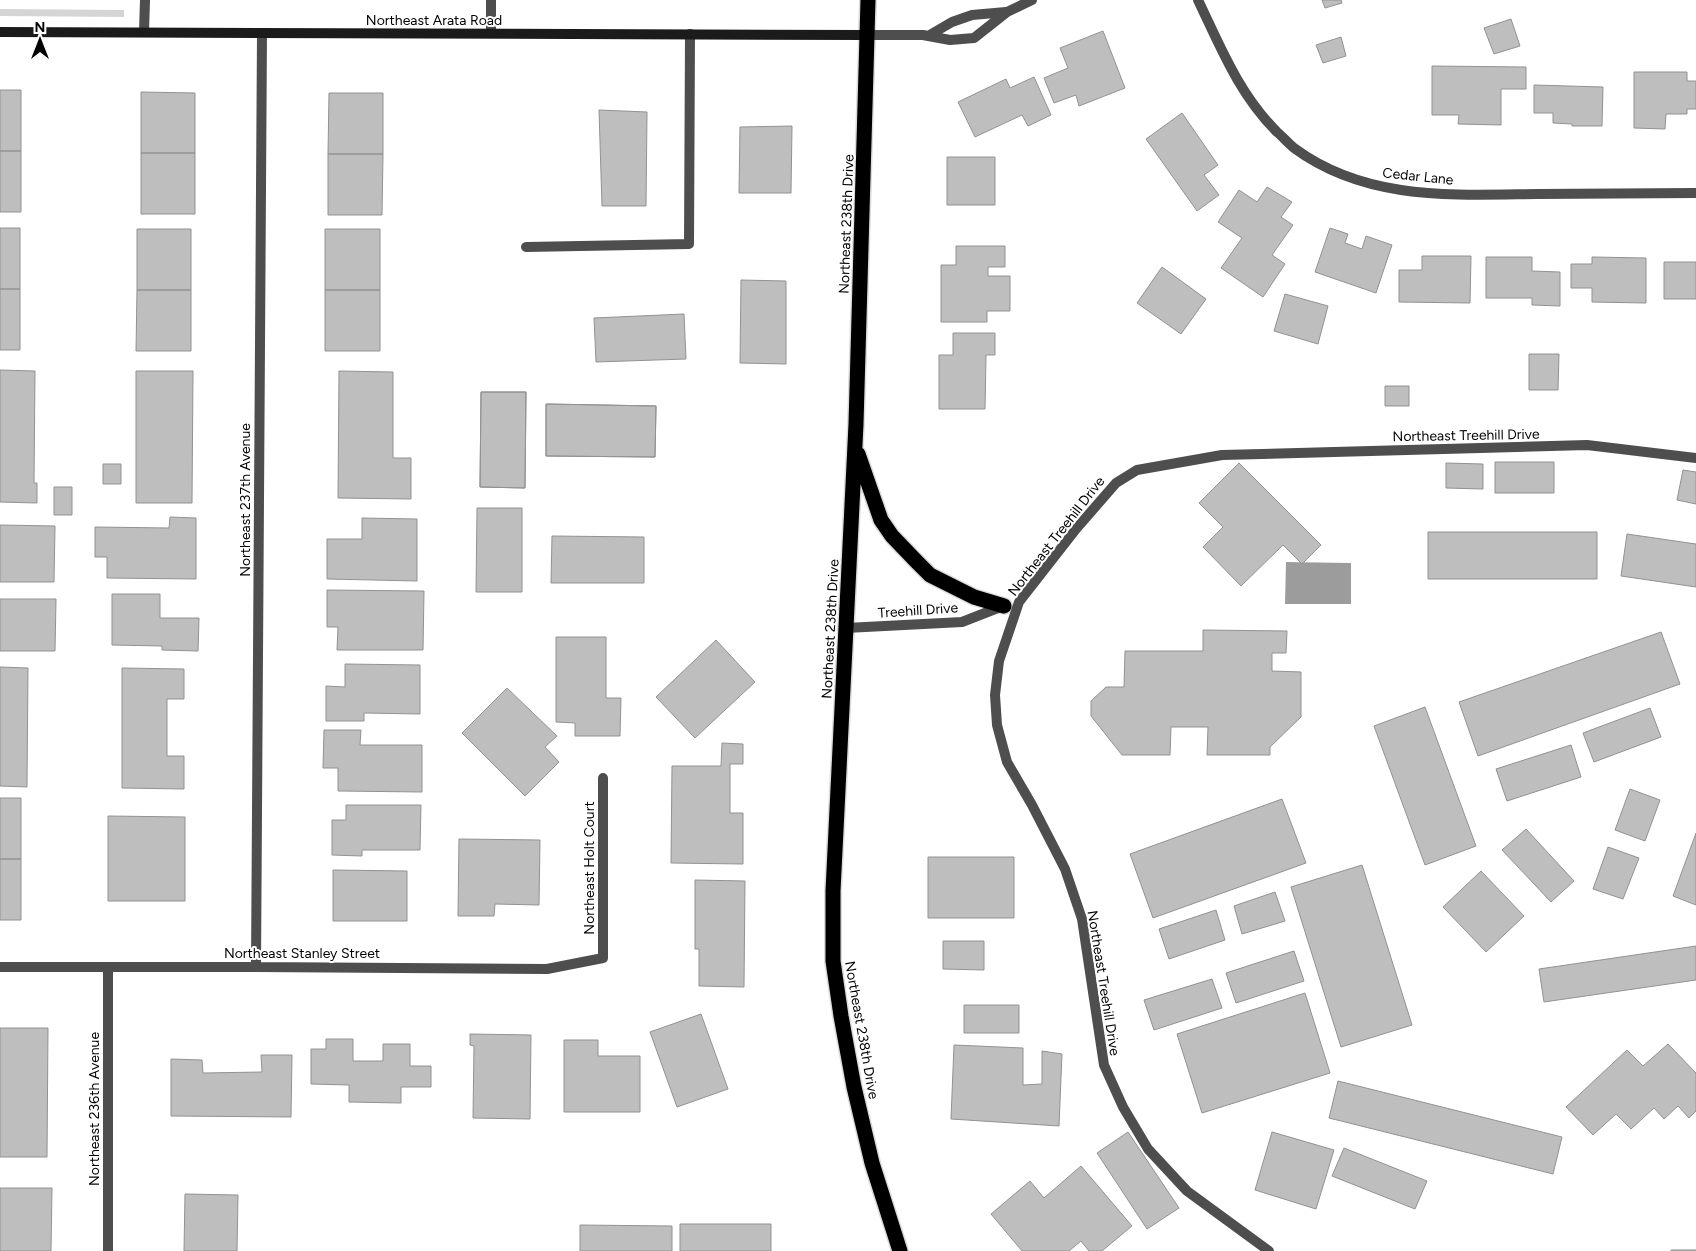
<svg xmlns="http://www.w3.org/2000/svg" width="1696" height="1251" font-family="Figtree,sans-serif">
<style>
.green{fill:#d5d5d5}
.water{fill:#9c9c9c}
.building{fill:#bebebe;stroke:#929292}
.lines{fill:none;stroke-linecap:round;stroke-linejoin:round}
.highway-casing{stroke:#dbdbdb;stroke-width:18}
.lane{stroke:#4e4e4e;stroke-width:10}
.street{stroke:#4e4e4e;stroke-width:10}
.secondary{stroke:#1b1b1b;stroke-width:10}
.highway{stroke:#000;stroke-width:15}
.labels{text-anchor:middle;stroke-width:4;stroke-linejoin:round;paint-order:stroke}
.street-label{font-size:14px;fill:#000;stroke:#fff}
</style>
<rect width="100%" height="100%" fill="#fff"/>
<path class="green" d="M0 9 124 10V17L0 16Z"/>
<path class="water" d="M1286 562 1351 563V604H1285Z"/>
<path class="building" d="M1322 0H1341L1342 3 1325 8Z
M1511 19 1520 46 1494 54 1484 28Z
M1103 31 1125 88 1079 106 1076 95 1054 103 1044 78 1068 68 1060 48Z
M1341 37 1346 56 1323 63 1316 45Z
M1432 66 1526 67V89H1501V125L1458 124 1459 115H1432Z
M1634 72H1687V81H1696V109H1687V114H1666L1665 129 1634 128Z
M1034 77 1051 115 1028 126 1022 115 975 137 958 102 1006 79 1010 88Z
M1534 85 1603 87 1602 126H1572V124L1553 123V113H1534Z
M0 90H21V151H0Z
M141 92 195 93V153H141Z
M329 93H383V154H328Z
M599 110 647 112 646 206H602Z
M1182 113 1218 165 1204 175 1219 195 1197 211 1146 139Z
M792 126 791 193H739L740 127Z
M0 151H21V212H0Z
M141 153H195V214H141Z
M328 154H383L382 215H328Z
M947 157H995V205H947Z
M1267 187 1292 202 1281 217 1293 225 1272 255 1285 264 1263 297 1221 268 1242 238 1218 222 1239 190 1257 202Z
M0 228H20V289H0Z
M1330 228 1348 234 1345 243 1362 249 1366 236 1392 245 1376 293 1315 272Z
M137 229H191V290H137Z
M325 229H380V290H325Z
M956 246H1005V267H988V276H1010V311H987V322H941V265H956Z
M1422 256H1471L1470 303 1399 302V270H1422Z
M1486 257H1532V271L1560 272V306L1532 305V298H1486Z
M1592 257 1646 258V303L1592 302V288H1571V264H1592Z
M1664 262H1696V299H1664Z
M1162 267 1206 299 1181 334 1137 303Z
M741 280 786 281V364L740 363Z
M0 289H20V350H0Z
M137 290H191V351H136Z
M325 290H380V351H325Z
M1285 294 1328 306 1318 344 1274 331Z
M684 314 686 359 596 362 594 318Z
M953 333H995V355H986L985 409H939V355H953Z
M1529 354H1559L1558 390H1529Z
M0 370 35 371 34 483H37V503L0 502Z
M136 371H193L192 503H136Z
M339 371 393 372V458H411V499L338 498Z
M1385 386H1409V406H1385Z
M481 392H526L525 488 480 487Z
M481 392H526L525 488 480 487Z
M546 404 656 406 655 457 546 456Z
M546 404 656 406 655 457 546 456Z
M1495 462H1554V493H1495Z
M1239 463 1321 545 1302 564 1283 545 1241 586 1203 547 1223 527 1199 503Z
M1446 463 1483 464V489L1446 488Z
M103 464H121V484H103Z
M1683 470 1696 472V504L1677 500Z
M54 487H72V515H54Z
M477 508H522V592H476Z
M170 517 196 518V579L107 578V557H95V527L169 528Z
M362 518 417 519V581L327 579V539H362Z
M0 525 55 526 54 582H0Z
M1428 532H1597V579H1428Z
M1627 534 1696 544V587L1621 576Z
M552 536 644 537V583H551Z
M327 590 424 591 423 650H337L338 627H327Z
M112 594H160V618H199L198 651 162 650V646L112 645Z
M0 599H56L55 651H0Z
M1203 630 1287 631 1286 653H1272V671L1301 672V717L1270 747V755H1207L1208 727H1171L1170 755H1122L1091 716V701L1106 687H1124L1125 651H1203Z
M1661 632 1680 684 1478 756 1459 702Z
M556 637H606V698H621L620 736H575V723L556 722Z
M716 640 755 682 695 738 656 697Z
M345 664 420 665V714L364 713V721H326V686L345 687Z
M0 667 28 668 27 787 0 786Z
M122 668 184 669V699H167V756H184V789L122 788Z
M507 688 557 736 545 747 559 762 525 796 462 733Z
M1425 707 1476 846 1425 865 1374 726Z
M1650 708 1661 737 1594 762 1583 733Z
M324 730H361L360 745H422V792L338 791V768H323Z
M722 743 743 744V764H730V813H743V864L671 863 672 766H721Z
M1571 745 1581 777 1507 801 1496 769Z
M1630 789 1660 800 1645 841 1615 830Z
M0 798H21V859H0Z
M1282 799 1306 863 1153 918 1130 854Z
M346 805H421L420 850H362V856L332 855V820H346Z
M108 816 185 817V901H108Z
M1526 829 1574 881 1551 902 1502 850Z
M1696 833V905L1673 896Z
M459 839 540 840 539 905 495 904 494 916H458Z
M1608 847 1639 858 1623 899 1593 889Z
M928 857H1014V918H928Z
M0 859H21V920H0Z
M1362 865 1412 1025 1341 1047 1291 887Z
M333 870 407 871V921H333Z
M1481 871 1524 916 1486 952 1443 907Z
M695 880 745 881 744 987 699 986V949H695Z
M1275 892 1285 921 1242 934 1234 906Z
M1216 910 1225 940 1169 959 1159 929Z
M943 941H984V970L943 969Z
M1696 946V980L1544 1002 1539 969Z
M1294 951 1304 981 1236 1003 1226 973Z
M1212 979 1222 1008 1154 1030 1144 1000Z
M1305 993 1330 1073 1202 1113 1177 1034Z
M964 1005H1019V1033H964Z
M701 1014 728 1089 677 1107 650 1032Z
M0 1028H48L47 1157H0Z
M470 1034 531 1035 530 1119 473 1118 474 1046 470 1045Z
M326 1039H353V1061H383V1044H410V1066H431V1087H401V1103L349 1102V1085L311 1084V1049H326Z
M564 1040H598V1056H640V1112H564Z
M1668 1044 1696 1073V1111L1689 1118 1678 1106 1664 1119 1654 1108 1631 1129 1616 1114 1593 1135 1566 1107 1627 1050 1643 1066Z
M954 1045 1023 1048V1085L1042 1084V1051L1062 1054 1059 1126 951 1119Z
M261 1055H292L291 1117 171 1116V1059L202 1060 203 1073 262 1072Z
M1338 1081 1562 1137 1553 1174 1329 1118Z
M1128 1132 1179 1208 1147 1229 1097 1153Z
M1272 1132 1334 1150 1316 1209 1255 1190Z
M1344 1148 1427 1181 1415 1209 1332 1176Z
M1081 1166 1132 1226 1102 1251H1089L1081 1241 1069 1251H1022L991 1214 1030 1181 1044 1198Z
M0 1188H52L51 1251H0Z
M185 1194 238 1195 237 1251H184Z
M680 1224H771V1251H680Z
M580 1225 672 1226V1251H580Z
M1671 1250H1696V1251H1671Z"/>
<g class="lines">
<g class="highway-casing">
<path id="highway" d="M868 0 856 424 833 891V961L841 1016 854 1087 872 1163 900 1251
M858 454 881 520 892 536 917 562 930 575 974 597 1004 606"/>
</g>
<path class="lane" d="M144 32 145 0
M526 247 689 244 690 34"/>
<path class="street" d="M1198 0C1221 48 1239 94 1277 132 1283 137 1288 143 1294 148 1366 201 1452 195 1537 194 1590 194 1643 193 1696 193
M491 33V0
M867 35H923L950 40 974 38 1007 12 1032 0
M928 36 952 22 972 15 1006 12
M846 628 962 622 1003 606
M0 967H256L547 969 603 958V778
M108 967V1251
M256 967 262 33
M1269 1251 1187 1191 1148 1149 1123 1107 1104 1065 1082 919 1065 869 1032 805 1007 762 997 725 995 695 999 661 1019 602 1076 529 1116 483 1137 470 1222 455 1587 445 1696 458"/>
<path class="secondary" d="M0 32 867 35"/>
<use href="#highway" class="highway"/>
</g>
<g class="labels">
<g class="street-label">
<text x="434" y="25">Northeast Arata Road</text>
<text transform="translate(1418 176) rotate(6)" y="5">Cedar Lane</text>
<text transform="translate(846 224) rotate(-88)" y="5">Northeast 238th Drive</text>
<text transform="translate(1466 435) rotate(-1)" y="5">Northeast Treehill Drive</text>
<text transform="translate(245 500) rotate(-90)" y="5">Northeast 237th Avenue</text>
<text transform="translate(1056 536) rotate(-52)" y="5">Northeast Treehill Drive</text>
<text transform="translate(918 610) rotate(-4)" y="5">Treehill Drive</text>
<text transform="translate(830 629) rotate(-87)" y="5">Northeast 238th Drive</text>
<text transform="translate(589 868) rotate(-90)" y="5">Northeast Holt Court</text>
<text x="302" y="958">Northeast Stanley Street</text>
<text transform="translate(1104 983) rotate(81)" y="5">Northeast Treehill Drive</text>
<text transform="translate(862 1030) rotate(80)" y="5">Northeast 238th Drive</text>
<text transform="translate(94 1109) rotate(-90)" y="5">Northeast 236th Avenue</text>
</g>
</g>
<g transform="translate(40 40)" stroke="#ffffff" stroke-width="4" paint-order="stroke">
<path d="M0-4L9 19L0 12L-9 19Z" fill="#000000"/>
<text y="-8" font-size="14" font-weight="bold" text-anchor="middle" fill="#000000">N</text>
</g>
</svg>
